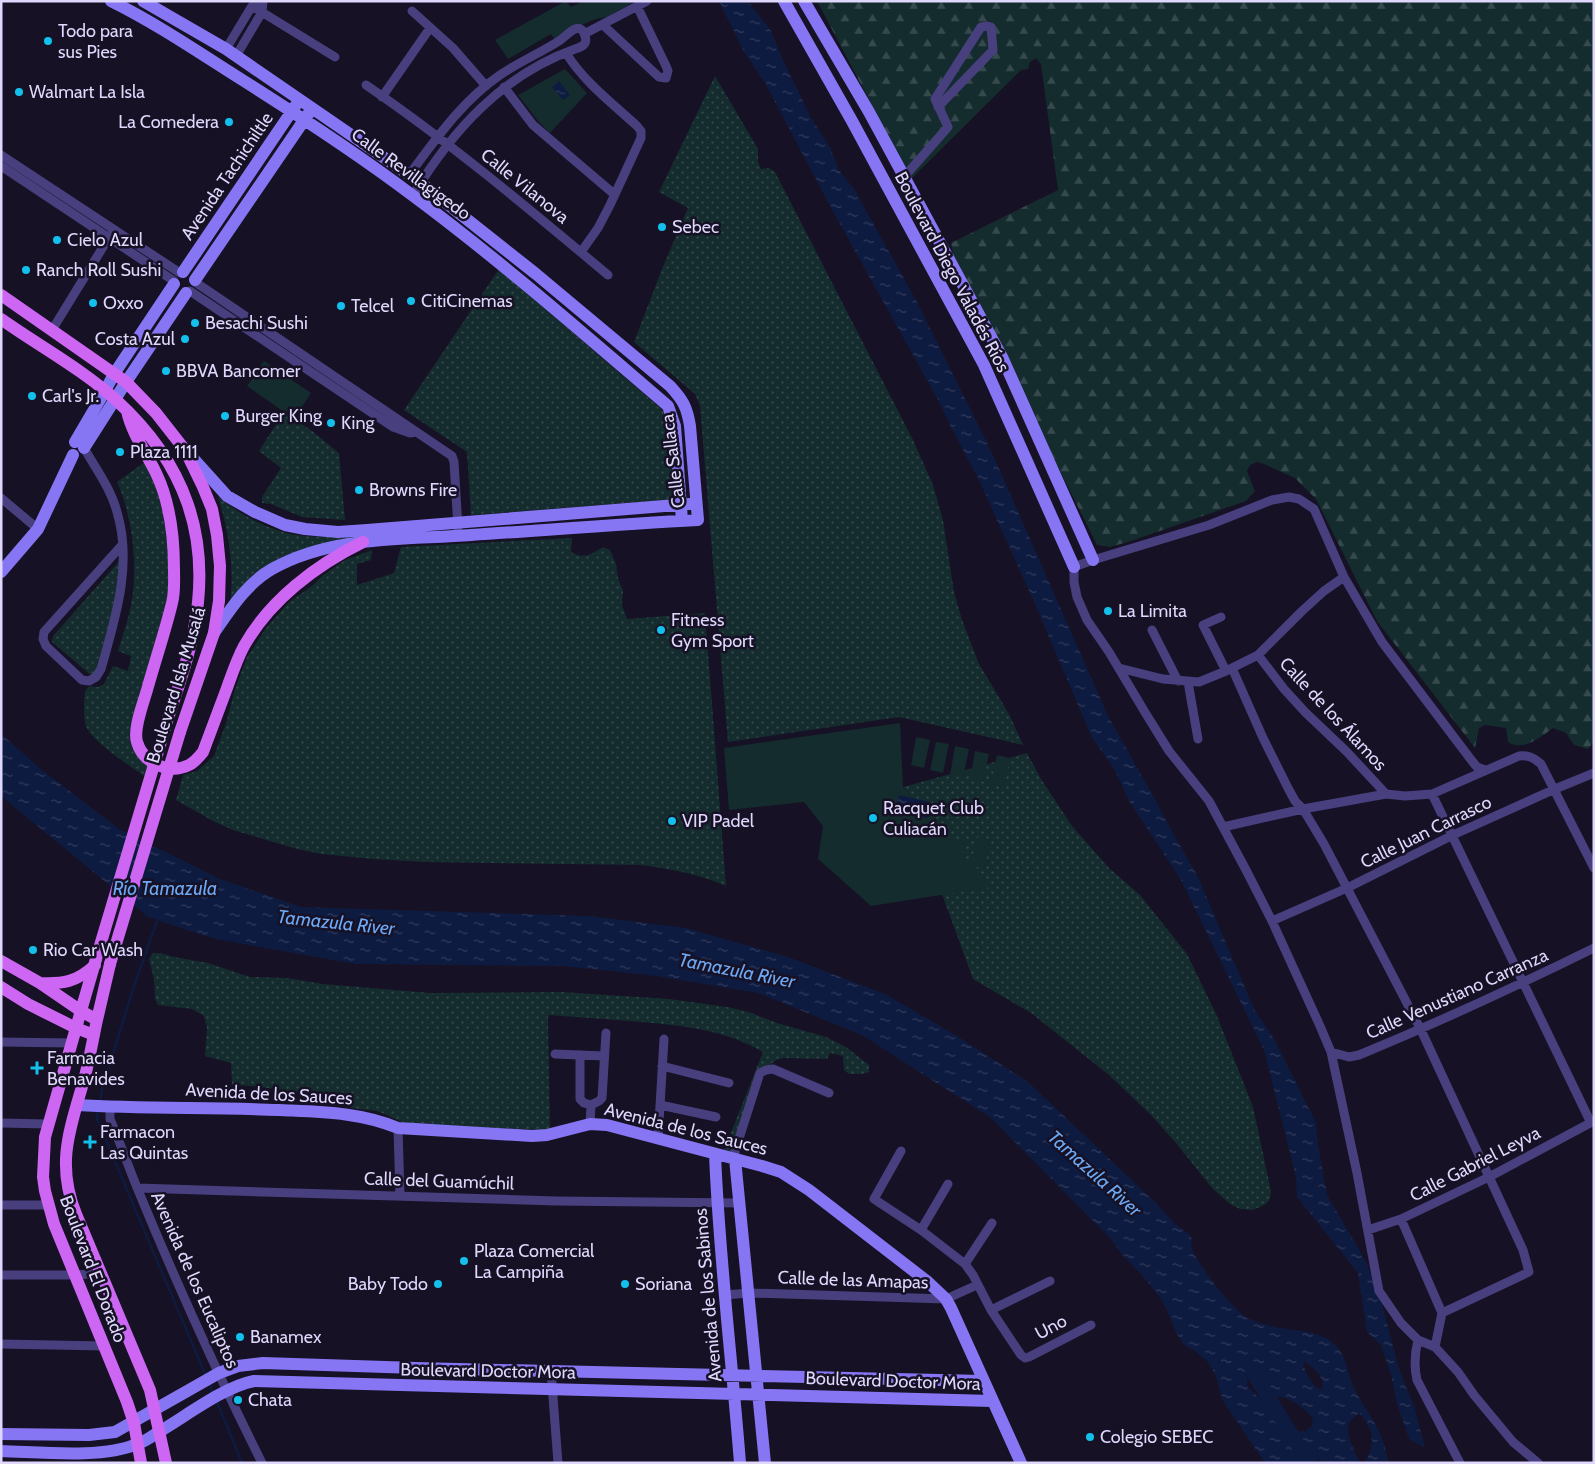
<svg xmlns="http://www.w3.org/2000/svg" width="1595" height="1464" font-family="Cabin,sans-serif">
<style>
.grass{fill:url(#grass-dots)}
.forest{fill:url(#forest-firs)}
.park{fill:#142c2e}
.water{fill:url(#water-ripples);fill-rule:evenodd}
.lines{fill:none;stroke-linecap:round;stroke-linejoin:round}
.stream{stroke:#0e1b40;stroke-width:2.5}
.river{stroke:#0e1b40;stroke-width:15}
.street{stroke:#483f7f;stroke-width:9}
.secondary{stroke:#8676f4;stroke-width:12}
.primary{stroke:#cd67f3;stroke-width:12}
.primary-bridge{stroke:#cd67f3;stroke-width:12}
.poi-dot{fill:#13c0ec;stroke:#161124;stroke-width:2}
.labels{text-anchor:middle;stroke-width:5;stroke-linejoin:round;paint-order:stroke}
.poi-label{font-size:18px;fill:#dfd7fc;stroke:#161124;text-anchor:start}
.street-label{font-size:18px;fill:#dfd7fc;stroke:#161124}
.water-label{font-size:19px;font-style:italic;fill:#6da8f4;stroke:#161124}
</style>
<defs>
<pattern id="grass-dots" width="8" height="8" patternUnits="userSpaceOnUse" patternTransform="scale(1.25)"><rect width="8" height="8" fill="#142c2e"/><path d="M2 2h.1M6 6h.1" fill="none" stroke="#364a4d" stroke-width="1.8" stroke-linecap="round"/></pattern>
<pattern id="forest-firs" width="22" height="20" patternUnits="userSpaceOnUse" patternTransform="scale(1.25)"><rect width="22" height="20" fill="#142c2e"/><path d="M5 1l3.5 6h-7zM16 11l3.5 6h-7z" fill="#364a4d"/></pattern>
<pattern id="water-ripples" width="26" height="14" patternUnits="userSpaceOnUse" patternTransform="scale(1.25)"><rect width="26" height="14" fill="#0e1b40"/><path d="M2 4q2-2 4 0t4 0M15 11q2-2 4 0t4 0" fill="none" stroke="#313b5c"/></pattern>
</defs>
<rect width="100%" height="100%" fill="#161124"/>
<path class="grass" d="M715 76 758 149V162L761 169 769 168 775 172 913 440 933 485 943 520 954 592 962 620 979 664 1009 714 1023 745 899 717 728 742 700 406 695 394 634 342 662 269 688 208 659 192Z
M499 269 659 407 669 418 678 499 471 515 467 452 404 410Z
M284 412 312 431 339 453 345 520 302 517 271 504 262 503V497L281 468 259 451Z
M145 462 164 505 171 582 133 729 151 766 146 777C133 768 91 741 86 726 83 716 84 701 85 691L90 686 98 687 104 684 113 666 128 671 131 656 118 651C124 631 131 612 133 591 137 557 131 513 117 482Z
M218 497C243 516 273 534 306 536 333 538 361 534 388 533L289 558 229 612C235 573 230 535 218 497Z
M572 538 571 552C585 560 591 554 603 547L610 550 616 564 618 578 623 591 622 605 627 619 705 613 726 886C699 874 670 869 641 865L426 862 373 859 322 854 297 849 233 830 213 821 176 800 183 775 197 771 214 756 226 723 235 689 247 657 266 628 289 602 312 586 322 576 345 560 372 550 371 560 357 564V585L394 573 401 547Z
M122 558V573L102 661 92 676 52 642 53 636Z
M1027 753 1041 779 1072 826 1109 868 1140 895 1187 954 1217 1016 1253 1107 1271 1191 1270 1199 1266 1204 1253 1210 1240 1209 1230 1204 1212 1188 1176 1143 1151 1115 1109 1075 1031 1013 973 979 903 787Z
M153 953H160L174 957 208 963 250 977 287 978 323 984 431 993 561 992 669 999 727 1007 749 1012 777 1023 826 1037 846 1047 869 1065V1072L862 1074H849L844 1070 843 1056 830 1053 827 1059 783 1058 776 1060 771 1064 764 1073 732 1152 724 1150 763 1052C722 1028 676 1025 630 1021 603 1019 576 1017 549 1015L548 1017 550 1129 548 1130 409 1125 377 1111 350 1108 352 1105 348 1099C309 1096 271 1086 232 1085L231 1063 205 1056 207 1029 204 1016 192 1009 158 1005 155 999 154 979 149 959Z"/>
<path class="forest" d="M817 1H1594V741L1588 749 1574 745 1566 733 1553 728C1541 737 1523 752 1508 742L1506 728 1485 725 1479 728 1475 748 1377 621 1316 499 1295 478 1264 464 1257 462 1250 465 1247 471 1255 491 1246 501 1131 541 1110 547 1097 545 954 258 951 243 1058 190 1041 64 1036 58 1030 62 1028 69 1021 70 911 179Z"/>
<path class="park" d="M566 1 571 7 584 1H636L607 17C593 17 568 32 555 40L551 34 508 59 495 40Z
M565 69 587 93 550 133 538 121 518 95Z
M264 361 311 393 294 419 247 386Z
M900 723 903 787 951 841 952 839 966 842 963 855 971 864 977 837 990 840 985 868 974 867 992 887 871 906 818 859 823 826 804 802 729 810 724 748Z
M916 737 930 740 924 768 911 765Z
M936 742 949 744 943 773 930 770Z
M955 746 969 749 963 778 950 775Z
M975 751 989 754 983 782 970 780Z
M997 755 1010 758 1004 787 991 784Z"/>
<path class="water" d="M719 1H748L771 31 783 60 810 116 830 147 839 170 854 189 917 302 993 455 1108 716 1151 792 1174 835 1198 877 1254 1009 1274 1039 1316 1123 1318 1145 1327 1195 1365 1260 1379 1293 1399 1369 1415 1409 1425 1448 1409 1439 1397 1403 1391 1375 1381 1345 1367 1332 1358 1273 1297 1197 1296 1177 1264 1050 1181 880 1131 804 1113 767 1092 738 1035 604 979 480 953 431 937 398 836 217 764 81 744 52Z
M559 81 570 95 563 100 552 87Z
M1 734 42 770 119 829 220 879 301 907 589 916 686 928 788 957 887 995 960 1038 1028 1082 1155 1202 1175 1224 1188 1233 1192 1239C1189 1252 1197 1258 1204 1269 1212 1282 1236 1313 1250 1319 1258 1323 1278 1328 1287 1329 1302 1331 1320 1332 1333 1343 1347 1355 1347 1372 1354 1388 1362 1405 1377 1423 1383 1441 1386 1448 1386 1456 1389 1463H1324L1317 1459 1315 1463H1265L1223 1401 1215 1374 1207 1361 1196 1352 1184 1345 1177 1334 1166 1308 1159 1296 1141 1274 1122 1255 1111 1239 991 1118 862 1035 758 993 657 976 564 966 356 964 215 939 148 917 1 796ZM1304 1362C1314 1367 1327 1379 1321 1390 1310 1383 1309 1377 1303 1365ZM1247 1379 1250 1380 1267 1391 1272 1398C1275 1398 1277 1397 1280 1397 1288 1396 1314 1414 1313 1422 1313 1425 1308 1429 1306 1431L1284 1432 1261 1400 1247 1386ZM1358 1414H1360C1374 1428 1376 1446 1364 1463L1359 1461C1355 1452 1344 1432 1349 1423 1351 1419 1355 1417 1358 1414Z
M899 795 930 802 927 818 895 812Z"/>
<g class="lines">
<path class="stream" d="M100 1101 102 1090 133 989 157 921
M98 1111 97 1119 206 1376
M209 1383 213 1395
M217 1402 242 1463"/>
<path class="river" d="M1252 1371 1309 1463"/>
<path class="street" d="M252 6 335 57
M412 11 453 48 486 86
M603 25 659 77 666 78 668 71 666 66 637 6
M584 34 647 1
M226 49 252 6 256 4
M566 53C584 82 612 103 637 126L641 131V138L610 205 598 228 581 252
M236 56 262 12 263 1
M366 85C451 143 529 209 608 275
M504 87 533 125 614 194
M382 97 430 28
M1 155 180 273
M1 166 174 281
M409 175C436 139 462 101 500 75 519 62 540 53 559 41 566 37 580 18 585 36 588 44 582 47 575 49 502 75 452 131 413 195
M904 177 948 127 935 99 981 27 987 26 991 27 993 50 938 107
M195 282 452 456 454 462 458 528
M190 291 393 427 410 433 416 432
M52 330 111 234
M81 445 84 448C96 469 111 489 117 512 133 565 115 619 101 669L96 677 89 681 82 680 46 646 43 639 44 632 122 545
M1 498 38 529
M1221 617 1203 625 1226 671
M1152 630 1178 681
M1258 655 1284 689 1305 712 1347 752 1386 794
M1119 668 1163 679 1199 682 1226 671 1258 655 1301 612 1324 591 1344 577
M1232 668 1263 738 1288 788 1295 801 1303 809 1324 844 1421 1030 1523 1250 1529 1272 1442 1313
M1188 682 1198 739
M1485 770 1477 767 1472 761 1382 642 1344 577 1314 509 1299 499 1289 497 1272 500 1209 525 1093 560 1074 567V582L1077 597 1087 620 1109 652 1146 714 1169 751 1209 801 1246 870 1272 921 1320 1026 1331 1052 1357 1173 1379 1291 1401 1323 1418 1340 1435 1347 1458 1372 1474 1395 1513 1442 1538 1463
M1432 794 1591 1123
M1223 827 1303 809 1386 794 1405 796 1432 794 1519 756C1529 755 1534 758 1541 764L1594 868
M1272 921 1347 888 1453 835 1555 789 1594 773
M1 1042 72 1043
M1331 1052 1349 1057 1359 1055C1439 1022 1517 986 1594 948
M555 1054 604 1056
M580 1055V1099L584 1103 591 1105
M662 1066 729 1083
M660 1105 716 1117
M110 1106V1119C120 1142 128 1166 138 1190 176 1282 217 1373 262 1463
M1 1123 47 1124
M590 1124 591 1105 599 1101 602 1098 606 1033
M398 1128 400 1196
M658 1139 664 1039
M901 1151 874 1199 921 1230 965 1264 973 1275 991 1310 1021 1355 1025 1358 1029 1357 1091 1325
M735 1159V1151L760 1073 766 1070 773 1069 829 1093
M137 1188 556 1201 740 1203
M1 1205H48
M1401 1219 1442 1313 1435 1347
M921 1230 948 1184
M1368 1230 1401 1219 1489 1177 1594 1121
M965 1264 992 1223
M1 1275H76L101 1273
M724 1295 750 1293 946 1299 977 1285
M991 1310 1050 1281
M1418 1340C1415 1352 1414 1367 1417 1380L1460 1463
M1 1344 104 1346
M551 1371 558 1463"/>
<path class="secondary" d="M111 1C156 23 201 54 244 81 301 117 358 154 412 195 501 261 584 334 668 406L675 426 682 521
M143 1 226 49 421 183 536 274 670 386C683 400 687 407 690 426L698 520C622 524 547 530 471 535 404 540 333 535 272 569 247 583 230 610 214 633
M784 1 852 121 984 365 1074 567
M804 1 869 112 1002 357 1093 560
M183 272 296 105
M195 280 309 113
M75 442 105 391 114 374 174 284
M84 448 126 382 186 293
M191 456 227 496 255 512 285 525 305 529 338 532 367 530 689 504
M1 572 38 529 73 455
M77 1105C144 1109 212 1107 279 1110 321 1112 359 1112 398 1128L532 1136 547 1135 590 1124 607 1125 762 1166 781 1172 809 1190 928 1282 946 1299 951 1308 1021 1463
M715 1154C719 1257 732 1360 740 1463
M735 1159 765 1463
M1 1434 89 1435 115 1432 219 1373 238 1366 263 1363 416 1368 983 1381
M1 1451C40 1452 102 1459 137 1444 144 1442 151 1437 157 1433 185 1417 223 1387 254 1381L992 1401"/>
<path class="primary" d="M1 295 126 382 156 413 185 450 203 487 212 509 217 535 220 566 219 601 214 633 180 732
M1 319C39 346 82 369 116 400 185 463 212 537 194 629 188 663 175 695 165 728
M127 411C132 434 146 452 156 473 170 502 174 536 174 569 174 580 175 592 172 603 165 632 155 661 147 690 143 704 133 729 137 742 143 763 169 775 189 765 195 762 199 757 203 752 211 731 219 709 227 688 232 674 237 659 244 646 270 600 316 565 363 542
M1 961 40 983 81 1011 97 1020C93 1038 90 1057 85 1076 71 1127 55 1162 76 1214L150 1390 166 1463
M40 983C63 984 77 982 95 965
M1 987 28 1004 76 1028 45 1137 43 1177 45 1191 54 1224 127 1402 134 1423 141 1463
M97 1020 110 964
M94 1035 76 1028 96 959"/>
<path class="primary-bridge" d="M96 959 165 728
M110 964 180 732"/>
</g>
<g class="poi-dot">
<circle cx="48" cy="41" r="5"/>
<circle cx="19" cy="92" r="5"/>
<circle cx="229" cy="122" r="5"/>
<circle cx="662" cy="227" r="5"/>
<circle cx="57" cy="240" r="5"/>
<circle cx="26" cy="270" r="5"/>
<circle cx="411" cy="301" r="5"/>
<circle cx="93" cy="303" r="5"/>
<circle cx="341" cy="306" r="5"/>
<circle cx="195" cy="323" r="5"/>
<circle cx="185" cy="339" r="5"/>
<circle cx="166" cy="371" r="5"/>
<circle cx="32" cy="396" r="5"/>
<circle cx="225" cy="416" r="5"/>
<circle cx="331" cy="423" r="5"/>
<circle cx="120" cy="452" r="5"/>
<circle cx="359" cy="490" r="5"/>
<circle cx="1108" cy="611" r="5"/>
<circle cx="661" cy="630" r="5"/>
<circle cx="873" cy="818" r="5"/>
<circle cx="672" cy="821" r="5"/>
<circle cx="33" cy="950" r="5"/>
<path d="M34.5 1060.5h5v5h5v5h-5v5h-5v-5h-5v-5h5z"/>
<path d="M87.5 1134.5h5v5h5v5h-5v5h-5v-5h-5v-5h5z"/>
<circle cx="464" cy="1261" r="5"/>
<circle cx="438" cy="1284" r="5"/>
<circle cx="625" cy="1284" r="5"/>
<circle cx="240" cy="1337" r="5"/>
<circle cx="238" cy="1400" r="5"/>
<circle cx="1090" cy="1437" r="5"/>
</g>
<g class="labels">
<g class="poi-label">
<text x="58" y="37">Todo para<tspan x="58" dy="21">sus Pies</tspan></text>
<text x="29" y="98">Walmart La Isla</text>
<text x="219" y="128" text-anchor="end">La Comedera</text>
<text x="672" y="233">Sebec</text>
<text x="67" y="246">Cielo Azul</text>
<text x="36" y="276">Ranch Roll Sushi</text>
<text x="421" y="307">CitiCinemas</text>
<text x="103" y="309">Oxxo</text>
<text x="351" y="312">Telcel</text>
<text x="205" y="329">Besachi Sushi</text>
<text x="175" y="345" text-anchor="end">Costa Azul</text>
<text x="176" y="377">BBVA Bancomer</text>
<text x="42" y="402">Carl's Jr.</text>
<text x="235" y="422">Burger King</text>
<text x="341" y="429">King</text>
<text x="130" y="458">Plaza 1111</text>
<text x="369" y="496">Browns Fire</text>
<text x="1118" y="617">La Limita</text>
<text x="671" y="626">Fitness<tspan x="671" dy="21">Gym Sport</tspan></text>
<text x="883" y="814">Racquet Club<tspan x="883" dy="21">Culiacán</tspan></text>
<text x="682" y="827">VIP Padel</text>
<text x="43" y="956">Rio Car Wash</text>
<text x="47" y="1064">Farmacia<tspan x="47" dy="21">Benavides</tspan></text>
<text x="100" y="1138">Farmacon<tspan x="100" dy="21">Las Quintas</tspan></text>
<text x="474" y="1257">Plaza Comercial<tspan x="474" dy="21">La Campiña</tspan></text>
<text x="428" y="1290" text-anchor="end">Baby Todo</text>
<text x="635" y="1290">Soriana</text>
<text x="250" y="1343">Banamex</text>
<text x="248" y="1406">Chata</text>
<text x="1100" y="1443">Colegio SEBEC</text>
</g>
<g class="street-label">
<text transform="translate(411 174) rotate(36)" y="6">Calle Revillagigedo</text>
<text transform="translate(227 176) rotate(-56)" y="6">Avenida Tachichiltle</text>
<text transform="translate(525 186) rotate(39)" y="6">Calle Vilanova</text>
<text transform="translate(952 272) rotate(62)" y="6">Boulevard Diego Valadés Ríos</text>
<text transform="translate(673 461) rotate(-97)" y="6">Calle Sallaca</text>
<text transform="translate(176 685) rotate(-73)" y="6">Boulevard Isla Musalá</text>
<text transform="translate(1333 714) rotate(47)" y="6">Calle de los Álamos</text>
<text transform="translate(1426 832) rotate(-26)" y="6">Calle Juan Carrasco</text>
<text transform="translate(1457 994) rotate(-24)" y="6">Calle Venustiano Carranza</text>
<text transform="translate(269 1094) rotate(3)" y="6">Avenida de los Sauces</text>
<text transform="translate(686 1129) rotate(14)" y="6">Avenida de los Sauces</text>
<text transform="translate(1475 1164) rotate(-27)" y="6">Calle Gabriel Leyva</text>
<text transform="translate(439 1181) rotate(2)" y="6">Calle del Guamúchil</text>
<text transform="translate(93 1269) rotate(69)" y="6">Boulevard El Dorado</text>
<text transform="translate(195 1280) rotate(66)" y="6">Avenida de los Eucaliptos</text>
<text transform="translate(853 1280) rotate(2)" y="6">Calle de las Amapas</text>
<text transform="translate(708 1295) rotate(-95)" y="6">Avenida de los Sabinos</text>
<text transform="translate(1051 1327) rotate(-28)" y="6">Uno</text>
<text transform="translate(488 1371) rotate(1)" y="6">Boulevard Doctor Mora</text>
<text transform="translate(893 1381) rotate(2)" y="6">Boulevard Doctor Mora</text>
</g>
<g class="water-label">
<text x="165" y="895">Río Tamazula</text>
<text transform="translate(336 922) rotate(6)" y="7">Tamazula River</text>
<text transform="translate(737 970) rotate(11)" y="7">Tamazula River</text>
<text transform="translate(1095 1173) rotate(42)" y="7">Tamazula River</text>
</g>
</g>
<rect width="1595" height="1464" fill="none" stroke="#dfd7fc" stroke-width="5"/>
</svg>
